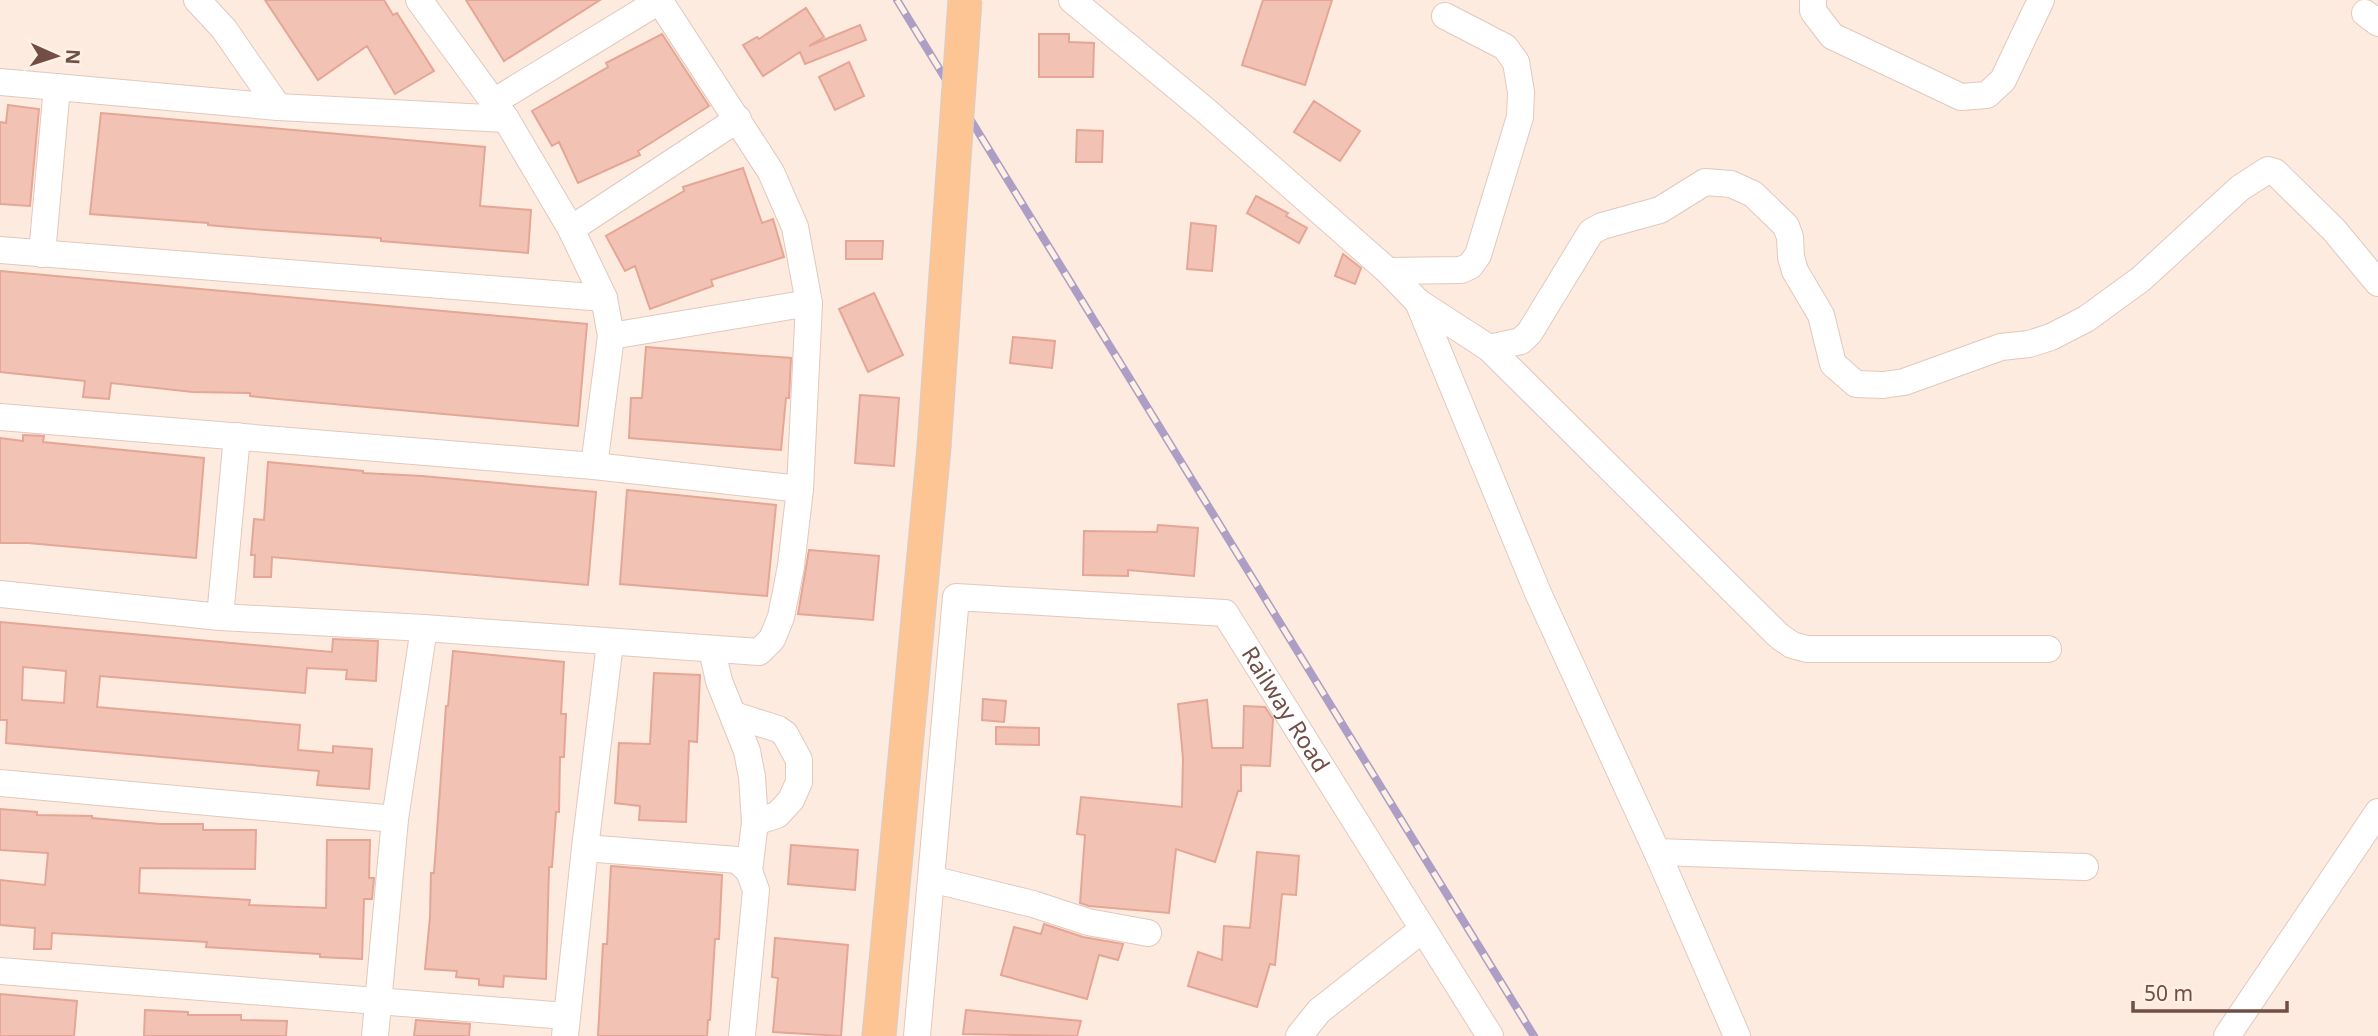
<svg xmlns="http://www.w3.org/2000/svg" width="2378" height="1036" font-family="'Noto Sans',sans-serif">
<style>
.building{fill:#f2c3b5;stroke:#e5a696;stroke-width:2;fill-rule:evenodd}
.lines{fill:none;stroke-linecap:round;stroke-linejoin:round}
.minor-casing{stroke:#e2c8bd;stroke-width:28}
.major-casing{stroke:#d8cdcb;stroke-width:35}
.minor{stroke:#fff;stroke-width:26}
.major{stroke:#fdc494;stroke-width:33}
.rail-casing{stroke:#ac9ec4;stroke-width:8}
.rail{stroke:#fff0e5;stroke-width:5;stroke-dasharray:16;stroke-linecap:butt}
.major-bridge-casing{stroke:#d8cdcb;stroke-width:35;stroke-linecap:butt}
.major-bridge{stroke:#fdc494;stroke-width:33}
.labels{text-anchor:middle;stroke-width:5;stroke-linejoin:round;paint-order:stroke}
.street-label{font-size:23px;fill:#724e46;stroke:#fff0e5}
</style>
<rect width="100%" height="100%" fill="#fcebde"/>
<path class="building" d="M265 0H384L393 15 397 13 434 71 395 94 367 46 318 80Z
M466 0H600L504 61Z
M1263 0H1332L1305 85 1242 65Z
M806 8 824 37 809 46 860 25 866 40 805 64 800 52 763 76 743 45 757 37 759 39Z
M662 34 709 106 638 151 640 155 578 183 559 142 552 146 532 111 608 67 606 63Z
M1039 34H1069V42L1094 43 1093 77H1039Z
M849 62 864 96 835 110 819 77Z
M1314 101 1360 131 1340 161 1294 132Z
M8 105 39 109 30 206 0 204V122L6 123Z
M101 113 485 147 480 206 531 210 528 253 381 241V238L266 230 208 225V223L90 214Z
M1077 130 1103 131 1102 162H1076Z
M743 168 762 223 773 219 784 257 711 280 713 286 650 309 635 266 625 271 606 236 684 191 683 187Z
M1256 196 1288 213 1286 216 1307 228 1299 243 1247 213Z
M1191 223 1216 226 1212 271 1187 269Z
M846 241H883L882 259H846Z
M1343 254 1361 268 1355 284 1335 276Z
M0 271 587 324 578 426 278 399 250 396V393L193 392 111 383 109 399 83 397 85 381 0 372Z
M874 293 903 355 868 372 839 309Z
M1013 337 1055 341 1052 368 1010 363Z
M646 347 791 358 789 398H786L781 450 629 438 631 398H642Z
M860 395 899 398 894 466 855 463Z
M23 435 44 436 43 442 204 458 196 558 28 543H0V438L23 441Z
M268 462 363 471V473L422 476 596 492 588 585 272 557 271 577H254L255 555H251L254 519 264 520Z
M627 490 776 505 767 596 620 584Z
M1158 525 1198 528 1194 576 1128 570V576L1083 575 1084 531 1157 532Z
M809 550 879 556 873 620 798 614Z
M0 622 332 652 333 639 378 641 376 681 346 679 347 670 307 668 305 693 100 676 97 707 300 725 298 750 333 753V746L372 749 369 789 317 785 319 771 6 743 7 720H0ZM23 667 66 671 64 703 22 700Z
M453 651 564 662 561 714H566L564 757H560L559 812H556L552 867H549L546 979 504 976 503 987 479 985V979L456 977 457 971 425 969 430 917 431 873H434L446 706H448Z
M654 673 700 675 697 742 689 741 686 822 639 820 640 806 615 803 619 743 650 744Z
M983 699 1006 701 1004 722 982 720Z
M1207 700 1212 748H1243L1244 706 1265 707 1273 719 1270 766 1241 765V791H1238L1215 862 1176 849 1169 913 1089 906 1080 903 1085 835 1077 834 1081 797 1182 807 1183 758 1178 704Z
M996 727 1039 728V745L996 744Z
M0 809 37 812V815L92 816V818L160 824H203V830H256L255 869 140 868 139 893 250 900 249 905 326 908 327 840H370L369 878H374L372 899H364L362 959 320 957V954L206 947 207 942 52 933 51 949H34L35 928 0 925V880L45 885 48 853 0 850Z
M791 845 858 850 855 890 788 884Z
M1257 852 1299 856 1296 895 1282 894 1275 965 1270 964 1257 1007 1188 986 1198 952 1222 960 1224 926 1250 928Z
M611 866 722 875 719 939H715L710 1020H708L707 1036H598L603 944H607Z
M1044 924 1083 937 1123 944 1118 960 1099 955 1087 999 1001 975 1014 927 1041 934Z
M775 938 848 945 841 1036 773 1032 778 978 772 977Z
M0 994 77 1001 74 1036H0Z
M145 1010 188 1012V1015H241V1020L287 1021 286 1036H144Z
M966 1010 1081 1021 1077 1036 963 1034Z
M416 1020 470 1024 469 1036H414Z"/>
<g class="lines">
<g class="minor-casing">
<g id="minor">
<path d="M197 0 224 29 278 107"/>
<path d="M419 0 506 119 571 229 604 298 611 336 594 466"/>
<path d="M1072 0 1205 110 1388 271 1418 302 1538 593 1657 852 1737 1036"/>
<path d="M1813 0V11L1832 36 1961 97 1987 95 2003 80 2041 0"/>
<path d="M2365 13 2378 23"/>
<path d="M0 82 278 107 506 119"/>
<path d="M495 101 659 1"/>
<path d="M571 229 738 119"/>
<path d="M0 250 604 298"/>
<path d="M42 254 57 87"/>
<path d="M1388 271 1461 270 1470 266 1478 255 1520 117 1521 92 1516 62 1505 47 1445 16"/>
<path d="M1418 302 1489 348 1779 636 1792 645 1807 649H2048"/>
<path d="M611 336 809 303"/>
<path d="M1489 348 1521 341 1530 332 1591 232 1602 226 1660 210 1705 182 1731 184 1753 194 1786 226 1790 237 1791 257 1795 271 1821 315 1833 364 1856 384 1883 385 1904 382 2001 347 2029 344 2051 337 2086 319 2141 279 2240 188 2268 170 2275 172 2334 230 2378 283"/>
<path d="M0 417 594 466 800 489"/>
<path d="M0 594 220 617 424 628 759 652 772 639 781 617 791 566 800 489 809 303 795 227 771 172 659 0"/>
<path d="M220 617 237 436"/>
<path d="M712 650 719 681 747 751 752 777 755 822 749 871"/>
<path d="M734 715 778 729 785 734 799 760V782L791 800 777 815 755 822"/>
<path d="M0 783 395 819"/>
<path d="M585 848 737 860 749 871 756 890 742 1036"/>
<path d="M1657 852 2085 867"/>
<path d="M931 879 1033 904 1088 922 1148 933"/>
<path d="M0 971 566 1016"/>
<path d="M375 1036 395 819 424 628"/>
<path d="M565 1036 585 848 610 643"/>
<path id="s1" d="M917 1036 956 597 1225 613 1490 1036"/>
<path d="M1299 1036 1319 1011 1423 929"/>
<path d="M2227 1036 2378 812"/>
</g>
</g>
<g class="major-casing">
<path id="major" d="M879 1036 934 447"/>
</g>
<use href="#minor" class="minor"/>
<use href="#major" class="major"/>
<g class="rail-casing">
<path id="rail" d="M897 0 1534 1036"/>
</g>
<use href="#rail" class="rail"/>
<g class="major-bridge-casing">
<path id="major-bridge" d="M934 447 965 0"/>
</g>
<use href="#major-bridge" class="major-bridge"/>
</g>
<g class="labels">
<g class="street-label">
<text dy="8" stroke="none"><textPath href="#s1" startOffset="824">Railway Road</textPath></text>
</g>
</g>
<g transform="translate(56 56) rotate(93)" stroke="#fff0e5" stroke-width="5" paint-order="stroke">
<path d="M0-5L12 26L0 18L-12 26Z" fill="#724e46"/>
<text y="-10" font-size="19" font-weight="bold" text-anchor="middle" fill="#724e46">N</text>
</g>
<path d="M2133 1001v10h154v-10" fill="none" stroke="#724e46" stroke-width="3.5"/>
<text x="2144" y="1001" font-size="21" fill="#724e46" stroke="#fff0e5" stroke-width="5" paint-order="stroke">50 m</text>
</svg>
